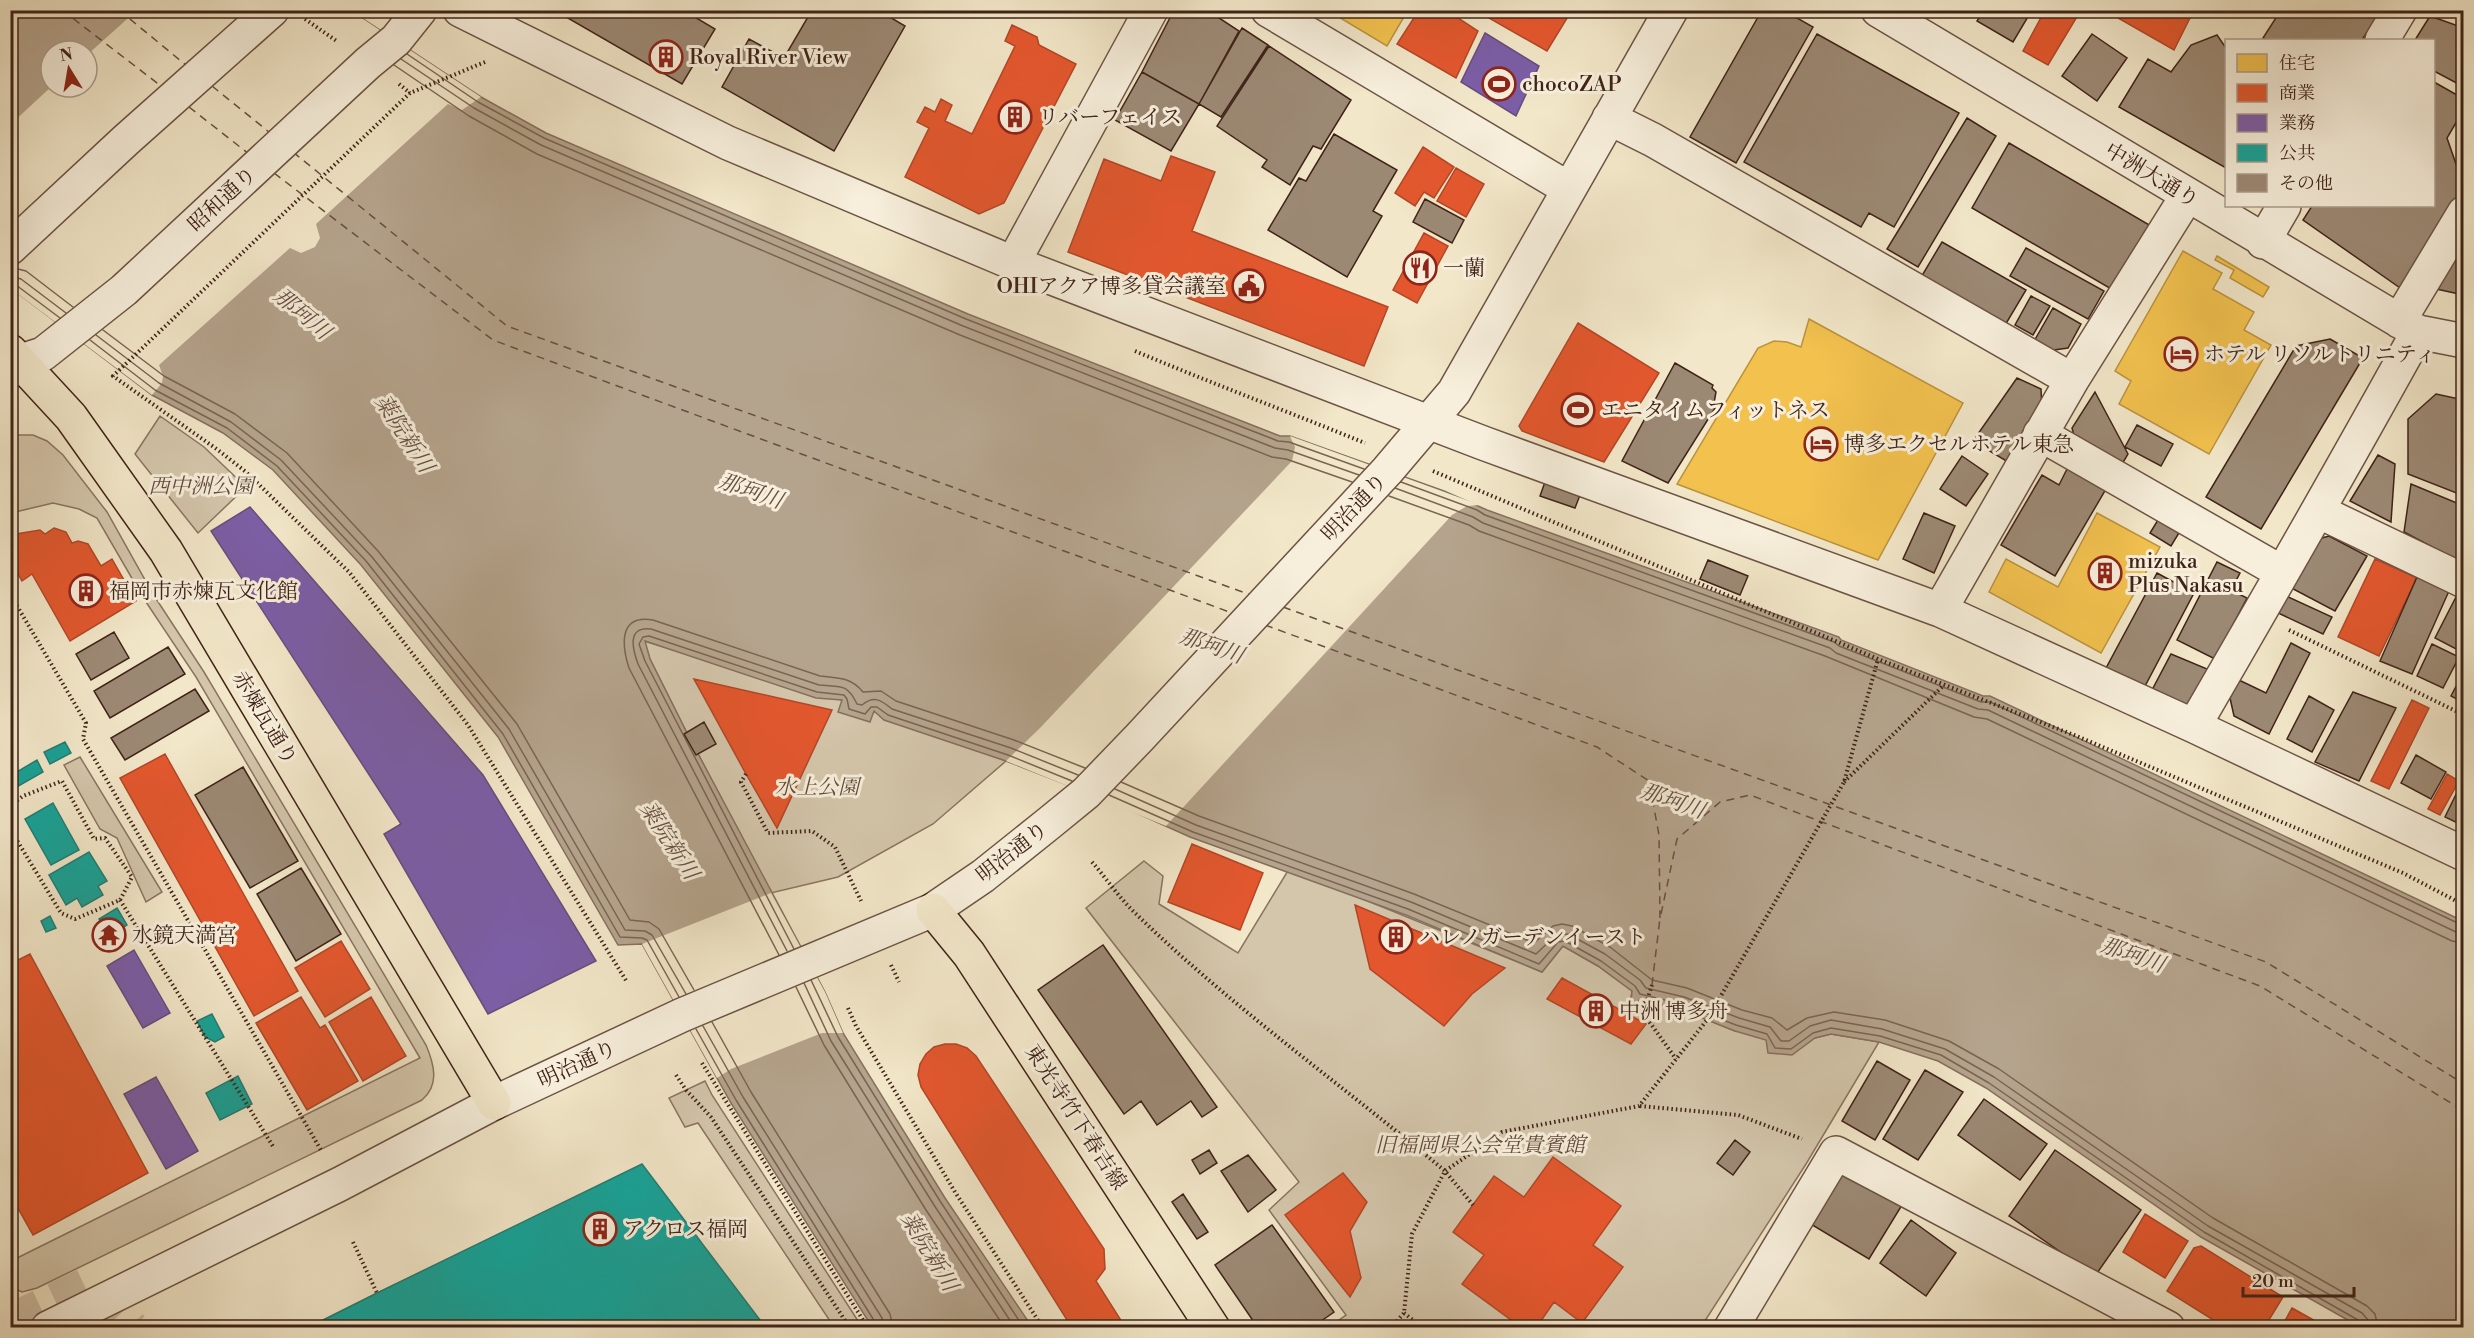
<svg xmlns="http://www.w3.org/2000/svg" width="2474" height="1338" font-family="'Libre Bodoni','Noto Serif JP',serif">
<style>
.green{fill:#d4c6ab;stroke:#8a7462;stroke-width:1.5}
.water{fill:#b5a48d;stroke:#86705e;stroke-width:1.5;fill-rule:evenodd}
.pier{fill:#f2e7c9}
.homes{fill:#f2c14e;stroke:#bc923e;stroke-width:1.5}
.shops{fill:#e4572e;stroke:#b24727;stroke-width:1.5}
.offices{fill:#7b5ea7;stroke:#694c7c;stroke-width:1.5}
.public{fill:#17a398;stroke:#237d72;stroke-width:1.5}
.lines{fill:none;stroke-linecap:round;stroke-linejoin:round}
.shore{stroke:#7a6452;stroke-width:1.5}
.ferry{stroke:#685041;stroke-width:1.5;stroke-dasharray:8 6;stroke-linecap:butt}
.building{fill:#9c8974;stroke:#3f2318;stroke-width:1.5}
.minor-tunnel{stroke:#cec0a6;stroke-width:33;stroke-dasharray:33 16;stroke-linecap:butt}
.minor-casing{stroke:#6c5444;stroke-width:36}
.major-casing{stroke:#3f2318;stroke-width:36}
.path{stroke:#3f2318;stroke-width:4;stroke-dasharray:1.5 3;stroke-linecap:butt}
.minor{stroke:#f7efdc;stroke-width:33}
.major{stroke:#f2e7c9;stroke-width:33}
.labels{text-anchor:middle;stroke-width:6;stroke-linejoin:round;paint-order:stroke}
.poi-label{font-size:21px;fill:#3f2318;stroke:#f7efdc;text-anchor:start}
.street-label{font-size:21px;fill:#3f2318;stroke:#f7efdc}
.park-label{font-size:21px;font-style:italic;fill:#644c3d;stroke:#f7efdc}
.water-label{font-size:22px;font-style:italic;fill:#685041;stroke:#f7efdc}
</style>
<rect width="100%" height="100%" fill="#f2e7c9"/>
<filter id="stains"><feTurbulence type="fractalNoise" baseFrequency=".00333" numOctaves="4"/><feColorMatrix values="0 0 0 0 .2 0 0 0 0 .09 0 0 0 0 .02 0 0 0 .5 -.17"/></filter>
<radialGradient id="worn" r=".72"><stop offset=".6" stop-color="#630" stop-opacity="0"/><stop offset="1" stop-color="#630" stop-opacity=".3"/></radialGradient>
<path class="green" d="M160 416 204 447 246 487 198 533 135 454Z
M14 435H33L47 441 63 455 107 512 153 594 204 672 426 1045C434 1064 440 1085 422 1100L37 1288 22 1292 11 1287V1261L420 1058 196 677 144 599 97 518 79 509 53 503 11 513 10 436Z
M644 641 842 700 1006 761 933 824 838 877 771 893 687 733 650 659Z
M80 757 162 892 146 902 117 838 100 829 64 765Z
M1144 861 1163 876 1159 904 1238 953 1289 869 1542 972 1563 946 1598 966 1632 991 1629 1010 1634 1012 1638 1000 1680 1009 1735 1031 1815 1038 1831 1034 1879 1042 1806 1164 1701 1327H1329L1346 1315 1269 1210 1299 1182 1086 908Z
M705 1081 712 1095 862 1327H834L698 1123 685 1127 669 1098Z"/>
<path class="water" d="M10 11H351L481 97 546 133 968 314 1280 436H1290L1444 491 1487 510 1839 637 1841 640 1983 696H1990L2463 921V1327H2360L2201 1237 1986 1088 1938 1061 1879 1042 1831 1034 1815 1038 1792 1055 1768 1053 1766 1040 1735 1031 1680 1009 1639 1000 1634 1013 1630 1010 1632 991 1598 966 1563 946 1542 972 1406 915 1190 837 1121 806 1006 761 884 720 874 711 870 722 838 712 842 700 816 698 645 641 650 659 687 733 825 992 843 1033 945 1198 1032 1327H872L731 1103 642 944 618 945 498 737 361 565 273 470 223 433 152 395 11 288ZM51 51H87V87H51Z"/>
<path class="pier" d="M136 11H351L481 97 462 110 448 104 316 224 320 238 315 247 301 253 290 248 159 365 163 376 162 383 152 395 10 288 11 124 51 87H87V55Z
M1290 436 1480 505 1467 506 1452 515 1166 826 1006 761 1041 727 1292 461 1295 447Z
M771 893 825 992 843 1033H822L731 1069 717 1078 642 944Z"/>
<path class="homes" d="M1327 10H1408L1387 46Z
M2183 251 2222 273 2213 289 2254 312 2244 330 2271 345 2209 454 2119 404 2131 381 2115 371Z
M2217 256 2269 287 2263 297 2230 278 2234 270 2215 260Z
M1809 319 1963 403 1878 560 1677 484 1758 348 1774 341 1787 342 1801 347Z
M2097 513 2160 547 2101 653 1989 592 2006 559 2058 587Z"/>
<path class="shops" d="M1419 10H1446L1478 31 1456 78 1397 44Z
M1475 10H1572L1547 51Z
M2045 10H2081L2048 65 2023 51Z
M2104 10H2194L2174 50Z
M1012 25 1037 37 1039 45 1076 64 1004 203 979 214 905 177 929 128 917 122 925 107 935 112 941 99 952 105 945 121 972 134 1015 46 1005 41Z
M1423 147 1454 167 1434 198 1424 192 1415 206 1395 193Z
M1171 156 1215 172 1192 231 1388 307 1364 366 1068 252 1104 159 1161 181Z
M1456 168 1484 184 1466 217 1437 201Z
M1424 233 1448 246 1417 303 1393 290Z
M1578 323 1659 373 1604 462 1522 431 1519 426Z
M54 528 66 532 72 543 78 541 88 544 101 566 112 559 136 601 70 641 32 574 22 581 10 560V535L40 530 45 534Z
M2375 559 2417 578 2379 656 2338 637Z
M694 679 832 710 777 828 746 774Z
M2412 700 2429 708 2389 789 2371 781Z
M165 754 298 991 254 1016 120 778Z
M2447 774 2459 781 2440 815 2428 809Z
M1192 844 1263 873 1240 930 1168 902Z
M1355 905 1505 968 1472 994 1444 1026 1370 969Z
M341 941 370 989 325 1017 295 968Z
M30 954 148 1173 33 1235 10 1194V964Z
M1562 978 1646 1024 1631 1044 1547 999Z
M301 997 320 1028 325 1025 358 1081 307 1110 256 1023Z
M371 997 406 1056 363 1081 329 1022Z
M945 1044H956L967 1048 976 1056 1104 1249 1105 1269 1096 1281 1122 1322 1114 1328H1072L921 1087 918 1075 920 1064 926 1054 934 1047Z
M1553 1157 1621 1206 1593 1245 1623 1267 1582 1323 1554 1302 1536 1328H1522L1462 1284 1484 1255 1453 1232 1494 1176 1524 1197Z
M1343 1173 1367 1202 1350 1231 1361 1278 1350 1297 1285 1215Z
M2145 1214 2188 1241 2165 1278 2123 1252Z
M2201 1246 2283 1297 2264 1328H2226L2167 1291 2194 1248Z
M2292 1308 2326 1327 2325 1328H2281Z"/>
<path class="offices" d="M1485 33 1539 66 1516 116 1461 82Z
M250 507 483 775 596 961 488 1014 384 834 401 824 211 531Z
M134 950 170 1013 143 1028 107 966Z
M156 1077 198 1151 166 1169 124 1094Z"/>
<path class="public" d="M65 742 71 753 50 764 44 752Z
M37 760 43 772 15 788 10 776Z
M53 803 79 850 51 865 25 819Z
M89 852 107 881 98 886 103 895 82 907 77 898 66 905 49 875Z
M117 908 127 925 109 936 99 919Z
M50 916 56 928 46 932 41 921Z
M212 1014 224 1037 215 1042 205 1037 197 1021Z
M238 1076 252 1104 220 1120 206 1093Z
M642 1164 766 1328H307L377 1293Z"/>
<g class="lines">
<path class="shore" d="M407 54 478 102 544 138 966 319 1278 441 1289 442 1364 469
M401 59 474 108 541 145 963 326 1275 448 1288 450 1359 475
M394 65 469 116 537 154 960 335 1272 457 1286 459 1352 482
M10 267 26 271 73 307
M10 276 21 279 66 313
M10 284 16 285 60 318
M103 330 164 376 235 414 287 453 378 551 517 724 630 920 649 922 659 929 694 990
M96 335 159 383 231 422 281 460 372 557 509 729 625 930 645 931 652 935 686 994
M90 340 155 390 227 428 277 466 366 561 503 734 620 937 642 938 647 940 679 997
M1401 482 1477 510 1485 515 1834 642 1839 646 1981 702H1990L2464 926
M1395 488 1473 517 1483 523 1830 648 1836 653 1978 709 1988 710 2456 932 2464 934
M1389 496 1469 525 1479 531 1825 656 1974 717 1987 719 2452 941 2464 943
M1121 782 1199 816 1414 894 1534 943 1553 926 1562 924 1572 926 1610 947 1652 980 1687 988 1742 1010 1772 1018 1787 1030 1807 1018 1834 1012 1885 1020 1949 1041 1999 1069 2213 1218 2367 1306 2375 1314 2378 1328
M1115 789 1196 825 1411 902 1536 954 1556 935 1568 934 1605 954 1640 980 1646 988 1684 997 1739 1018 1770 1027 1781 1041H1789L1810 1026 1831 1020 1882 1029 1945 1049 1994 1077 2208 1226 2362 1313 2368 1320 2369 1328
M1109 795 1193 832 1408 909 1539 964 1558 942 1565 941 1601 961 1635 986 1640 994 1681 1004 1736 1025 1767 1034 1775 1048 1791 1049 1813 1033 1831 1028 1880 1036 1941 1055 1989 1083 2204 1232 2358 1320 2361 1328
M794 949 645 661 639 644 643 637 649 636 817 692 844 695 847 699 849 709 865 714 871 707H877L888 715 1008 755 1072 781
M787 951 638 664C633 650 626 626 651 629L819 685C841 687 847 683 857 704L862 705C874 695 881 700 892 709L1011 748 1078 775
M779 955 629 668C622 646 618 614 653 620L820 676C838 678 851 677 863 692L881 691 896 701 1014 740 1085 768
M811 980 838 1037 940 1201 1024 1328
M804 983 831 1041 934 1205 1015 1328
M796 987 824 1045 926 1210 1005 1328
M712 1022 751 1092 890 1314 893 1328
M703 1026 743 1097 882 1318 884 1328
M696 1029 736 1100 875 1322 876 1328"/>
<path class="ferry" d="M62 10 161 86
M119 10 187 66
M212 86 269 132
M189 107 249 154
M293 152 507 326 1251 595
M274 173 493 340 1232 613
M1283 607 2266 962 2464 1084
M1265 625 1597 747 1649 781 1659 835 1660 918
M1661 914 1677 839 1720 802 1750 795 2260 986 2464 1111
M1652 985 1660 918"/>
</g>
<path class="building" d="M570 10H683L715 29 682 84 566 17Z
M812 10H878L905 26 834 151 722 87 749 39 784 58Z
M1174 10H1207L1239 31 1199 104 1142 72Z
M1762 10H1783L1813 27 1736 163 1690 137Z
M1984 10H2032L2013 42 1977 21Z
M2281 10H2381L2362 40H2267L2263 38Z
M2430 16 2464 28V87L2434 71V40H2415Z
M1242 28 1268 45 1221 117 1199 104Z
M1817 34 1959 113 1894 227 1869 213 1861 227 1744 162Z
M2092 34 2127 58 2097 101 2062 76Z
M2217 35 2226 48V168L2119 107 2148 59 2171 72 2191 45Z
M1269 46 1351 100 1321 149 1313 146 1290 185 1262 167 1267 160 1217 126Z
M1142 72 1199 104 1171 151 1115 120Z
M2434 82 2464 99V109L2447 138 2464 187 2403 290 2303 220 2312 206H2434Z
M1967 118 1996 136 1918 267 1887 249Z
M1334 134 1397 170 1373 211 1382 216 1347 277 1268 230 1299 178 1306 181Z
M2009 143 2151 226 2113 290 1972 208Z
M1425 199 1464 220 1452 243 1413 222Z
M1942 242 2026 290 2001 332 1917 284Z
M2464 244V295L2436 289Z
M2026 248 2104 291 2088 319 2010 276Z
M2031 296 2050 306 2033 335 2015 325Z
M2053 308 2081 324 2068 348 2047 351 2033 343Z
M2330 339 2363 358 2261 529 2206 497 2296 346Z
M1675 363 1713 385 1712 388 1716 392 1714 403 1717 405 1668 483 1622 461Z
M2017 378 2041 389 2042 411 2013 465 1973 441Z
M2095 392 2128 454 2118 471 2077 446 2072 428Z
M2436 394 2464 400V496L2408 474V419Z
M2137 425 2173 444 2161 466 2125 447Z
M2378 455 2395 464 2391 522 2350 501Z
M1962 456 1988 474 1966 506 1940 489Z
M2068 467 2106 489 2055 576 2001 545 2042 475 2059 485Z
M1545 482 1580 495 1575 508 1540 496Z
M2411 484 2464 506V564L2404 532Z
M1924 513 1955 526 1934 573 1903 559Z
M2161 515 2182 528 2171 546 2150 533Z
M2329 536 2367 556 2335 611 2284 584 2307 542Z
M1708 560 1748 576 1740 595 1700 579Z
M2217 562 2240 573 2231 590 2247 598 2215 659 2177 640Z
M2157 573 2194 593 2144 688 2105 670Z
M2417 577 2449 591 2412 674 2380 661Z
M2457 595 2464 599V644L2460 651 2435 638Z
M2286 596 2332 617 2323 634 2278 613Z
M114 632 129 658 91 680 76 654Z
M2291 643 2310 653 2269 734 2234 716 2230 698 2239 680 2266 693Z
M2432 644 2459 657 2443 688 2417 676Z
M168 647 185 674 110 718 94 691Z
M2171 654 2212 671 2189 711 2151 692Z
M2464 671V703L2451 696Z
M195 689 209 711 125 760 111 738Z
M2353 692 2396 708 2359 781 2315 762Z
M2309 696 2334 710 2312 752 2287 739Z
M704 722 716 744 696 755 684 734Z
M2416 755 2446 772 2431 799 2401 783Z
M243 767 298 861 250 888 195 795Z
M2464 778V826L2445 817Z
M301 868 341 934 296 961 257 894Z
M1103 945 1217 1107 1202 1117 1191 1101 1157 1125 1141 1101 1124 1114 1038 990Z
M1877 1061 1910 1080 1875 1140 1842 1121Z
M1925 1070 1963 1092 1918 1160 1883 1139Z
M1984 1099 2047 1144 2020 1180 1958 1135Z
M1735 1140 1750 1152 1733 1175 1717 1163Z
M1209 1150 1217 1163 1200 1174 1192 1160Z
M2055 1150 2141 1210 2095 1276 2009 1216Z
M1248 1155 1276 1190 1248 1212 1221 1171Z
M1842 1168 1902 1205 1869 1259 1809 1223Z
M1183 1194 1208 1232 1197 1239 1172 1202Z
M1911 1220 1956 1253 1926 1296 1880 1263Z
M1272 1225 1334 1312 1311 1328H1258L1215 1265Z"/>
<g class="lines">
<path class="minor-tunnel" d="M10 1320 88 1283 133 1328"/>
<g class="minor-casing">
<path id="minor" d="M460 10 728 143 1013 263 1483 443 1940 610 2194 726 2464 854
M1268 10 1569 189
M1878 10 2418 332 2464 341
M2382 40 2400 10
M1609 118 1653 140 2072 380
M2263 242 2284 206
M10 248 126 140 272 10
M1013 263 1151 10
M2399 321 2464 213
M10 371 21 361 43 354 124 290 368 63 396 40 420 10
M2040 434 2281 572
M2318 511 2464 581
M1940 610 2072 380 2187 196
M2194 726C2270 595 2345 464 2418 332
M48 1328 340 1184 494 1103 682 1015 933 910 983 876 1048 824 1086 793 1139 738 1387 471 1454 392 1671 10
M1731 1328 1836 1153 2168 1328"/>
</g>
<g class="major-casing">
<path id="major" d="M10 351 71 417 166 551 494 1103
M933 910 969 954 1213 1328"/>
</g>
<path class="path" d="M305 19 338 42
M485 62 410 93 113 376 218 450 246 472 349 572 468 725 627 982
M399 84 410 93
M1135 351C1211 383 1289 412 1365 443
M1433 471 1878 659 2079 737 2403 873 2464 905
M10 594 86 723 83 739 322 1152
M2289 630 2464 715
M746 774 741 782 768 833 812 831 835 847 861 901
M1844 782 1944 685
M10 806 23 796 62 781 94 839 105 838 132 877 120 900 75 919 61 913 10 829
M1092 862C1106 878 1118 896 1133 911 1230 1006 1341 1084 1445 1171L1473 1205
M120 900 274 1148
M891 965 899 982
M1652 985 1643 1013 1676 1059
M848 1008 856 1026 955 1192 1043 1328
M702 1063 868 1328
M676 1075 686 1090 711 1117 850 1328
M1640 1106 1738 1115 1802 1139
M353 1242 377 1293
M1404 1313 1423 1328
M1391 1328 1404 1313 1412 1234 1445 1171 1502 1132 1639 1106 1707 1020 1844 782 1878 659"/>
<use href="#minor" class="minor"/>
<use href="#major" class="major"/>
</g>
<defs>
<g id="building-ring" transform="scale(1.725)"><circle r="9.5" fill="#f7efdc" stroke="#8f2418" stroke-width="1.5"/><path d="M-4-6H4V6H1V3H-1V6H-4ZM-2.5-4.3h1.7v1.8h-1.7ZM.8-4.3h1.7v1.8H.8ZM-2.5-1h1.7V.8h-1.7ZM.8-1h1.7V.8H.8Z" fill="#8f2418"/></g>
<g id="stadium-ring" transform="scale(1.725)"><circle r="9.5" fill="#f7efdc" stroke="#8f2418" stroke-width="1.5"/><path d="M0-5a6.5 5 0 1 0 0 10a6.5 5 0 1 0 0-10ZM-3.5-1.8h7v3.6h-7Z" fill="#8f2418"/></g>
<g id="restaurant-ring" transform="scale(1.725)"><circle r="9.5" fill="#f7efdc" stroke="#8f2418" stroke-width="1.5"/><path d="M-5-6h1v4h1v-4h1v4h1v-4h1v5L-1.5 .5V6h-2V.5L-5-1ZM5-6V6H3V1.5H1.5Q1.5-4 5-6Z" fill="#8f2418"/></g>
<g id="civic-ring" transform="scale(1.725)"><circle r="9.5" fill="#f7efdc" stroke="#8f2418" stroke-width="1.5"/><path d="M-.6-6.5H3V-4.5H.6V-3L4-1V1h2V6H-6V1h2V-1L-.6-3ZM-1.2 2.5V6h2.4V2.5Z" fill="#8f2418"/></g>
<g id="hotel-ring" transform="scale(1.725)"><circle r="9.5" fill="#f7efdc" stroke="#8f2418" stroke-width="1.5"/><path d="M-6-4.5h1.5V1H6V5H4.5V3h-9V5H-6ZM-4 0a1.8 1.8 0 1 1 3.6 0ZM.5 0V-2.5h3Q6-2.5 6 0Z" fill="#8f2418"/></g>
<g id="temple-ring" transform="scale(1.725)"><circle r="9.5" fill="#f7efdc" stroke="#8f2418" stroke-width="1.5"/><path d="M0-6L5-2H3V0L6.5 2.5H4V6H1.5V3h-3V6H-4V2.5H-6.5L-3 0V-2H-5Z" fill="#8f2418"/></g>
</defs>
<g fill-rule="evenodd">
<use href="#building-ring" x="666" y="57"/>
<use href="#stadium-ring" x="1499" y="84"/>
<use href="#building-ring" x="1015" y="117"/>
<use href="#restaurant-ring" x="1420" y="268"/>
<use href="#civic-ring" x="1249" y="286"/>
<use href="#hotel-ring" x="2181" y="354"/>
<use href="#stadium-ring" x="1578" y="410"/>
<use href="#hotel-ring" x="1821" y="444"/>
<use href="#building-ring" x="2105" y="573"/>
<use href="#building-ring" x="86" y="591"/>
<use href="#temple-ring" x="109" y="935"/>
<use href="#building-ring" x="1396" y="937"/>
<use href="#building-ring" x="1596" y="1011"/>
<use href="#building-ring" x="600" y="1229"/>
</g>
<g class="labels">
<g class="poi-label">
<text x="689" y="64">Royal River View</text>
<text x="1522" y="91">chocoZAP</text>
<text x="1038" y="124">リバーフェイス</text>
<text x="1443" y="275">一蘭</text>
<text x="1226" y="293" text-anchor="end">OHIアクア博多貸会議室</text>
<text x="2204" y="361">ホテル リソルトリニティ</text>
<text x="1601" y="417">エニタイムフィットネス</text>
<text x="1844" y="451">博多エクセルホテル東急</text>
<text x="2128" y="568">mizuka<tspan x="2128" dy="24">Plus Nakasu</tspan></text>
<text x="109" y="598">福岡市赤煉瓦文化館</text>
<text x="132" y="942">水鏡天満宮</text>
<text x="1419" y="944">ハレノガーデンイースト</text>
<text x="1619" y="1018">中洲 博多舟</text>
<text x="623" y="1236">アクロス福岡</text>
</g>
<g class="street-label">
<text transform="translate(2152 175) rotate(31)" y="7">中洲大通り</text>
<text transform="translate(222 199) rotate(-43)" y="7">昭和通り</text>
<text transform="translate(1354 507) rotate(-47)" y="7">明治通り</text>
<text transform="translate(265 718) rotate(59)" y="7">赤煉瓦通り</text>
<text transform="translate(1012 852) rotate(-38)" y="7">明治通り</text>
<text transform="translate(577 1064) rotate(-25)" y="7">明治通り</text>
<text transform="translate(1076 1117) rotate(57)" y="7">東光寺竹下春吉線</text>
</g>
<g class="park-label">
<text x="201" y="493">西中洲公園</text>
<text x="817" y="794">水上公園</text>
<text x="1480" y="1152">旧福岡県公会堂貴賓館</text>
</g>
<g class="water-label">
<text transform="translate(303 313) rotate(40)" y="8">那珂川</text>
<text transform="translate(405 433) rotate(57)" y="8">薬院新川</text>
<text transform="translate(751 490) rotate(19)" y="8">那珂川</text>
<text transform="translate(1212 645) rotate(19)" y="8">那珂川</text>
<text transform="translate(1673 800) rotate(19)" y="8">那珂川</text>
<text transform="translate(670 840) rotate(57)" y="8">薬院新川</text>
<text transform="translate(2133 954) rotate(19)" y="8">那珂川</text>
<text transform="translate(930 1251) rotate(59)" y="8">薬院新川</text>
</g>
</g>
<rect width="2474" height="1338" fill="none" stroke="#f2e7c9" stroke-width="36"/>
<rect x="12" y="12" width="2450" height="1314" fill="none" stroke="#3f2318" stroke-width="3"/>
<rect x="18" y="18" width="2438" height="1302" fill="none" stroke="#3f2318" stroke-width="1.5"/>
<rect x="2225" y="39" width="210" height="168" fill="#f7efdc" stroke="#ad9d8e" stroke-width="1.5"/>
<rect x="2237" y="54" width="30" height="18" fill="#f2c14e" stroke="#ad9d8e" stroke-width="1.5"/>
<text x="2279" y="69" font-size="18" fill="#3f2318">住宅</text>
<rect x="2237" y="84" width="30" height="18" fill="#e4572e" stroke="#ad9d8e" stroke-width="1.5"/>
<text x="2279" y="99" font-size="18" fill="#3f2318">商業</text>
<rect x="2237" y="114" width="30" height="18" fill="#7b5ea7" stroke="#ad9d8e" stroke-width="1.5"/>
<text x="2279" y="129" font-size="18" fill="#3f2318">業務</text>
<rect x="2237" y="144" width="30" height="18" fill="#17a398" stroke="#ad9d8e" stroke-width="1.5"/>
<text x="2279" y="159" font-size="18" fill="#3f2318">公共</text>
<rect x="2237" y="174" width="30" height="18" fill="#9c8974" stroke="#ad9d8e" stroke-width="1.5"/>
<text x="2279" y="189" font-size="18" fill="#3f2318">その他</text>
<g transform="translate(69 69) rotate(349)"><circle r="28" fill="#f7efdc" stroke="#ad9d8e" stroke-width="1.5"/>
<path d="M0-4.5L10 22L0 15L-10 22Z" fill="#8f2418"/>
<text y="-9" font-size="16" font-weight="bold" text-anchor="middle" fill="#3f2318">N</text>
</g>
<path d="M2243 1287v9h111v-9" fill="none" stroke="#3f2318" stroke-width="3"/>
<text x="2252" y="1287" font-size="18" fill="#3f2318" stroke="#f7efdc" stroke-width="4.5" paint-order="stroke">20 m</text>
<rect width="100%" height="100%" filter="url(#stains)"/>
<rect width="100%" height="100%" fill="url(#worn)"/>
</svg>
